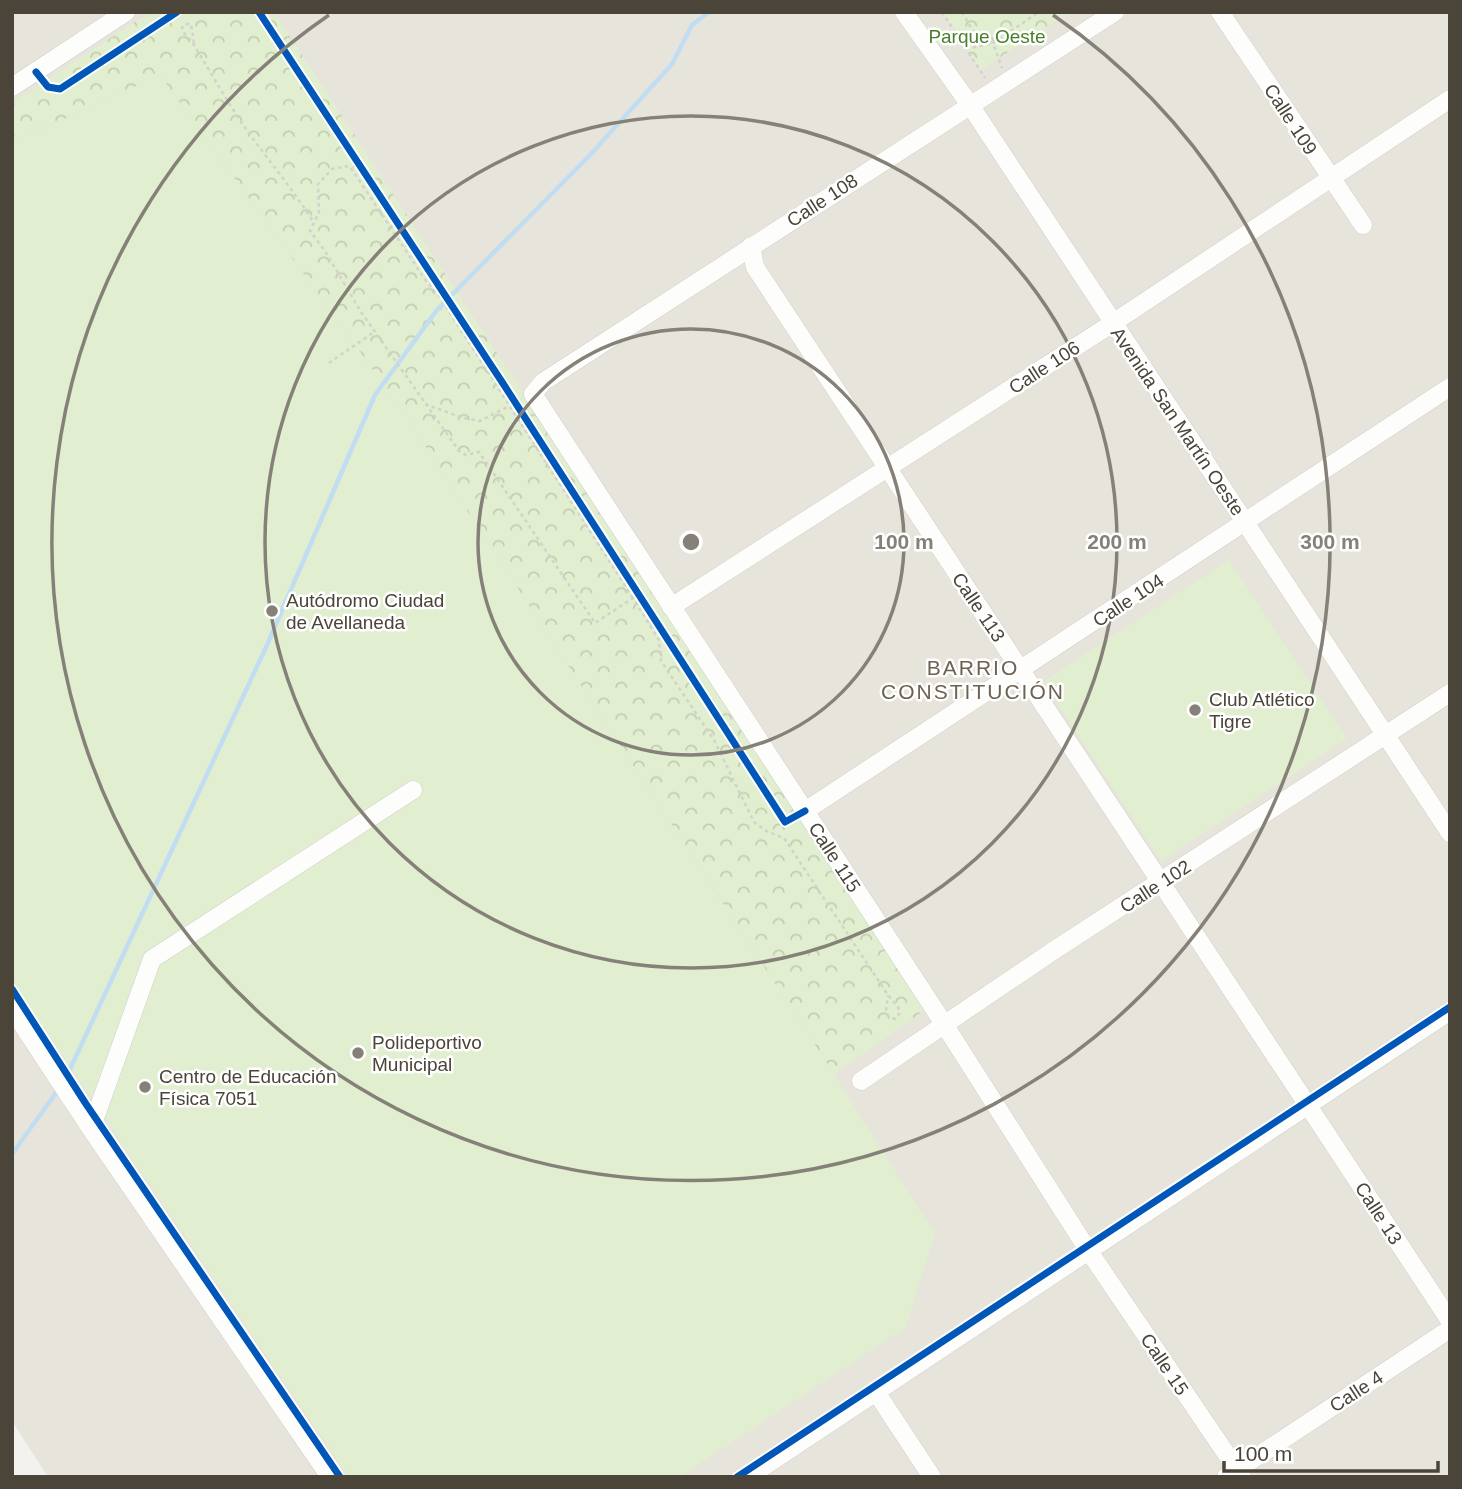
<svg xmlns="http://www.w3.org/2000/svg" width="1462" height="1489" font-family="Arial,sans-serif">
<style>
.residential{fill:#e7e4dc}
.grass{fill:#e1eecf}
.forest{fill:url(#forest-crowns)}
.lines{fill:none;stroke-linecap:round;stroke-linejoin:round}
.stream{stroke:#c0ddf1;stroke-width:4.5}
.minor-casing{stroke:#d2d0cb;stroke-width:19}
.path{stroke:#d3d2cc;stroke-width:2.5;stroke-dasharray:3.5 3.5;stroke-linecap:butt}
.minor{stroke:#fdfdfc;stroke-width:18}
.cycleway-casing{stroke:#fff;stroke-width:11}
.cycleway{stroke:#0057b8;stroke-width:7}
.ring{fill:none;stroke:#868178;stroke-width:3.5}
.poi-dot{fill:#868178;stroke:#fff;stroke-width:2.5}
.labels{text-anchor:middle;stroke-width:5;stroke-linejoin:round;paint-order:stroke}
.park-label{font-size:19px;fill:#4a7f2a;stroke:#fff}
.street-label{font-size:19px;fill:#4b4439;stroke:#fff}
.poi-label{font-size:19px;fill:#4b4439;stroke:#fff;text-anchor:start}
.neighbourhood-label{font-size:21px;letter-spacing:2px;fill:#6e6250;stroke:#fff}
.centre{fill:#868178;stroke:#fff;stroke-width:3.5}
.ring-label{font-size:21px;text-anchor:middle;font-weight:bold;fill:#868178;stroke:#fff;stroke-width:5;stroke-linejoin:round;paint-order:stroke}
</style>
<defs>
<pattern id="forest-crowns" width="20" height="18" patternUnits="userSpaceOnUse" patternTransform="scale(1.75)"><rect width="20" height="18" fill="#e1eecf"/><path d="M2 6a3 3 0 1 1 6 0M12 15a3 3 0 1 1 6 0" fill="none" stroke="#c3cdb2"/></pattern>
</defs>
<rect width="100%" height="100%" fill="#f4f2ee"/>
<path class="residential" d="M12 12H1450V1477H48L12 1421Z"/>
<path class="grass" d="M160 75 400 407 834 1074 935 1234 906 1327 680 1477H349L112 1129 12 979V143Z
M1229 560 1347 739 1161 861 1043 682Z"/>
<path class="forest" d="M150 12H274L926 1009 834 1074 400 407 160 75 12 143V103Z
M942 12H1071L980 70Z"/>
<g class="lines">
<path class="stream" d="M65 1080 267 645 375 395 437 310 591 154 672 64 692 25 709 12
M12 1154 58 1090"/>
<g class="minor-casing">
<path id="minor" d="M904 12 970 105 1450 833
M1115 12 543 382 533 394 944 1024 1086 1247 1242 1477
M1220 12 1363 225
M12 87 126 12
M751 246 755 267 1450 1321
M671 607 1113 323 1450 99
M805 811 1450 387
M12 1009 91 1129 330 1477
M861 1081 1056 949 1450 693
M91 1129 152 959 413 790
M876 1392 932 1477
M748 1477 1450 1011
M1226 1477 1450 1329"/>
</g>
<path class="path" d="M942 12 985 78
M962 12 973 31 993 43 1002 68
M194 43 191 24H185L182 28C184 36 190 38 194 45 212 74 228 104 248 132 270 162 294 191 314 223
M966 49 993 43 1039 12
M329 363 374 332
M425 404 463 418 480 421 509 406
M633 598 439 296 426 281 355 174 349 166 332 169 318 184 319 212 310 231 325 251 361 312 459 451 466 455 479 452 595 623 633 598 659 640 661 661 714 740 754 822 766 831 784 838 888 995 898 1007 900 1013 895 1019 888 1016 886 1010 888 995
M648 622 659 615"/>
<use href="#minor" class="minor"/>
<g class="cycleway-casing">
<path id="cycleway" d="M259 12 504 385 785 822 805 811
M36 72 48 87 60 89 177 12
M12 989 86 1104 340 1477
M737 1477 1450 1007"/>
</g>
<use href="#cycleway" class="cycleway"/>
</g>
<g class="ring">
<circle cx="691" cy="542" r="213"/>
<circle cx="691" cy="542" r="426"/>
<path d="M1053 15A639 639 0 1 1 329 15"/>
</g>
<g class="poi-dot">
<circle cx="272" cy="611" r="7"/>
<circle cx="1195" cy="710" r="7"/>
<circle cx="358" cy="1053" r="7"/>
<circle cx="145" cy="1087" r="7"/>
</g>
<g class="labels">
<g class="park-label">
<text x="987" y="43">Parque Oeste</text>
</g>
<g class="street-label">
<text transform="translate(1291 119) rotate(57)" y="7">Calle 109</text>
<text transform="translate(822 200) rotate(-33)" y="7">Calle 108</text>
<text transform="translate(1044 367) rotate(-33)" y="7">Calle 106</text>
<text transform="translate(1178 421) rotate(56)" y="7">Avenida San Martín Oeste</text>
<text transform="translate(1128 600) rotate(-33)" y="7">Calle 104</text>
<text transform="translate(979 607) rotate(56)" y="7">Calle 113</text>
<text transform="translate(835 857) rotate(57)" y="7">Calle 115</text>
<text transform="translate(1155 886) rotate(-33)" y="7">Calle 102</text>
<text transform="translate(1379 1213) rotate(57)" y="7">Calle 13</text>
<text transform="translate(1165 1364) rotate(56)" y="7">Calle 15</text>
<text transform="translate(1356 1391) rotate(-33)" y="7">Calle 4</text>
</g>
<g class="poi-label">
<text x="286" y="607">Autódromo Ciudad<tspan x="286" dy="22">de Avellaneda</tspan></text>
<text x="1209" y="706">Club Atlético<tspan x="1209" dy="22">Tigre</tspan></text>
<text x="372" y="1049">Polideportivo<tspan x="372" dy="22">Municipal</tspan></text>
<text x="159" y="1083">Centro de Educación<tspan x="159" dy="22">Física 7051</tspan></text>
</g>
<g class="neighbourhood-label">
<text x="973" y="675">BARRIO<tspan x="973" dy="24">CONSTITUCIÓN</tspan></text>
</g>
</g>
<circle cx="691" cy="542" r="10" class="centre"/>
<g class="ring-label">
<text x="904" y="549">100 m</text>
<text x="1117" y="549">200 m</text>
<text x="1330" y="549">300 m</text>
</g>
<rect width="1462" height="1489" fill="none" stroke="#4b4439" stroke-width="28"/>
<path d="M1224 1461v10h214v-10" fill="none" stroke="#4b4439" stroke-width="3.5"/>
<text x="1234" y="1461" font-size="21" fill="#4b4439" stroke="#ffffff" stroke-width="5" paint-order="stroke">100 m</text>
</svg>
